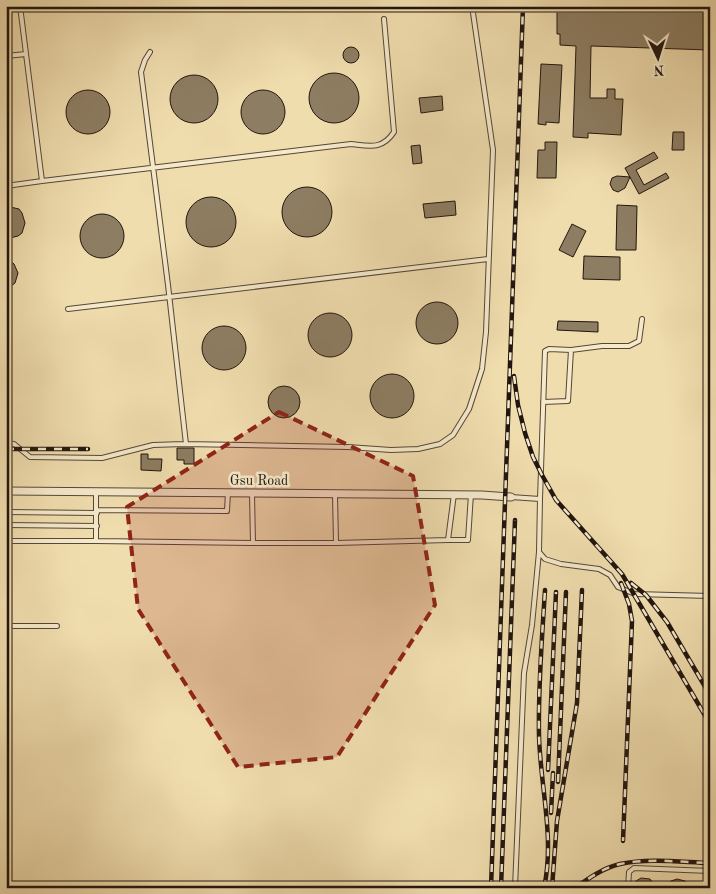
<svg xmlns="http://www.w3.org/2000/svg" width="716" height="894" font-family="'Old Standard TT',serif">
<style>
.building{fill:#8d7d62;stroke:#21150f}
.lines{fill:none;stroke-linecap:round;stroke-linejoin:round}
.service-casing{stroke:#554737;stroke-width:6}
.minor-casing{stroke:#554737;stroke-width:9}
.service{stroke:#f5e9ca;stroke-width:4}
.minor{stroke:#f5e9ca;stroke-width:7}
.rail-casing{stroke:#21150f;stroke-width:4.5}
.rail{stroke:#f5e9ca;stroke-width:2.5;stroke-dasharray:8;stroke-linecap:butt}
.marked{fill:#8f2418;fill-opacity:0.2;stroke:#8f2418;stroke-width:4;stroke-dasharray:10 6;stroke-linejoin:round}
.labels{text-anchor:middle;stroke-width:5;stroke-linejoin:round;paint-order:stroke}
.street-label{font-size:14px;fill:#21150f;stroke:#f5e9ca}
</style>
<rect width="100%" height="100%" fill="#f0ddae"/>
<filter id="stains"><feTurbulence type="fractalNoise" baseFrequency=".004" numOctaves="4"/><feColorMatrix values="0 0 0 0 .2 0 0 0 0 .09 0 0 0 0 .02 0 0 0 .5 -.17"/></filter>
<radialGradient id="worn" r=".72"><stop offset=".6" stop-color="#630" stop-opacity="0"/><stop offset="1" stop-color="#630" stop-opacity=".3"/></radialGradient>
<path class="building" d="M557 6H710L709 50 591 46 590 98H607V89H615V99H623L621 135 588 133V138L573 137 576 46 560 45V34H557Z
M343 55a8 8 0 1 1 16 0a8 8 0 1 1-16 0Z
M541 64 562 65 559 123 546 122V125L538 124Z
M309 98a25 25 0 1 1 50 0a25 25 0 1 1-50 0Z
M170 99a24 24 0 1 1 48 0a24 24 0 1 1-48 0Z
M66 112a22 22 0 1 1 44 0a22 22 0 1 1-44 0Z
M241 112a22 22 0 1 1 44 0a22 22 0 1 1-44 0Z
M442 96 443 110 421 113 419 98Z
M673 132H684V150H672Z
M545 142H557L556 178H537L538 150H545Z
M420 145 422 163 413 164 411 146Z
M654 152 658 158 636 170 644 185 666 173 669 178 639 194 625 168Z
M617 176 630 177 625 188 618 192 613 190 610 184 612 178Z
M282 212a25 25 0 1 1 50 0a25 25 0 1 1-50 0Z
M186 222a25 25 0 1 1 50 0a25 25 0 1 1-50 0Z
M455 201 456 215 425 218 423 204Z
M617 205 637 206 636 250H616Z
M6 206 19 209 22 213 25 223 22 233 18 236 6 239Z
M80 236a22 22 0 1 1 44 0a22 22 0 1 1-44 0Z
M572 224 586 231 573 257 559 250Z
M584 256 620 257V280L583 279Z
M6 257 14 264 18 273 15 283 6 290Z
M416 323a21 21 0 1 1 42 0a21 21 0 1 1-42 0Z
M308 335a22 22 0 1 1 44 0a22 22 0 1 1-44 0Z
M558 321 598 322V332L557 330Z
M202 348a22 22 0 1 1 44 0a22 22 0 1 1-44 0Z
M370 396a22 22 0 1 1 44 0a22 22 0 1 1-44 0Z
M268 402a16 16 0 1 1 32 0a16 16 0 1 1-32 0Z
M177 448H194V464H184V460H177Z
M141 454H148V459H162L161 471 141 470Z
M641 878 650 879 656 888H632L636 881Z
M677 879 685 881 690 888H665L671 881Z"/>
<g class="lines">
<g class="service-casing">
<path id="service" d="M20 6 42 181 351 144C370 146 382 150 394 132L384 19
M150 52 145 60 141 72 168 285 186 444
M6 56 26 54
M6 186 42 181
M68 309 488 259
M543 402 568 401 571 350
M6 443 14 444 30 457 102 458 153 445 184 444 348 447 391 450 418 449 440 444 453 435 469 409 482 369 486 332 493 150 472 6
M96 491V541L253 543
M252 494 253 543H336
M335 494 336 543 448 540 454 494
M511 497 540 499 539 552 545 559 561 564 599 569 610 575 618 587 635 594 710 596
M540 499 545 351 549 349 571 350 602 346H629L639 341 642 319
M97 510 227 511 228 492
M6 512 97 513
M6 525 97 526
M448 540H468L471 494
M6 541H97
M6 626H57
M515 888 524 673 532 625 539 552
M628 888 629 872 634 868 710 871"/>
</g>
<g class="minor-casing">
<path id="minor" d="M6 491 482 495 511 497"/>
</g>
<use href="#service" class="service"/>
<use href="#minor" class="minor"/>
<g class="rail-casing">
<path id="rail" d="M514 376 518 405 525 433 533 457 542 475 556 500 622 574 710 724
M6 449H88
M621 583 629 604 632 621 623 841
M631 583 646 595 667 622 710 695
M548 770 556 592
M558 782 566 592
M551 813 553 773
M491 888 523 6
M501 888 515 520
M544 888C555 838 540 785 539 735 538 687 542 638 545 590
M552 888 557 821 577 703 582 590
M575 888C589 878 603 868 620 864 649 858 680 862 710 863"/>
</g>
<use href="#rail" class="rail"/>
</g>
<path class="marked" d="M279 412 413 476 435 605 337 757 238 767 138 609 127 507Z"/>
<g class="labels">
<g class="street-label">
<text x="259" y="485">Gsu Road</text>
</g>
</g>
<rect width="716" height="894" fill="none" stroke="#f0ddae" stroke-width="25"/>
<rect x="8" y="8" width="701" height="879" fill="none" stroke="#21150f" stroke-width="2.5"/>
<rect x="12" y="12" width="691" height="869" fill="none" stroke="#21150f"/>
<g transform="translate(658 58) rotate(176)" stroke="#f5e9ca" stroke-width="4" paint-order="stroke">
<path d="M0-4L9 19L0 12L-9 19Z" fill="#21150f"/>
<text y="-8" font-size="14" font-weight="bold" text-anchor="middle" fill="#21150f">N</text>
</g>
<rect width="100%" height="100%" filter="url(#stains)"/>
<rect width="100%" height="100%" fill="url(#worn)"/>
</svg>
